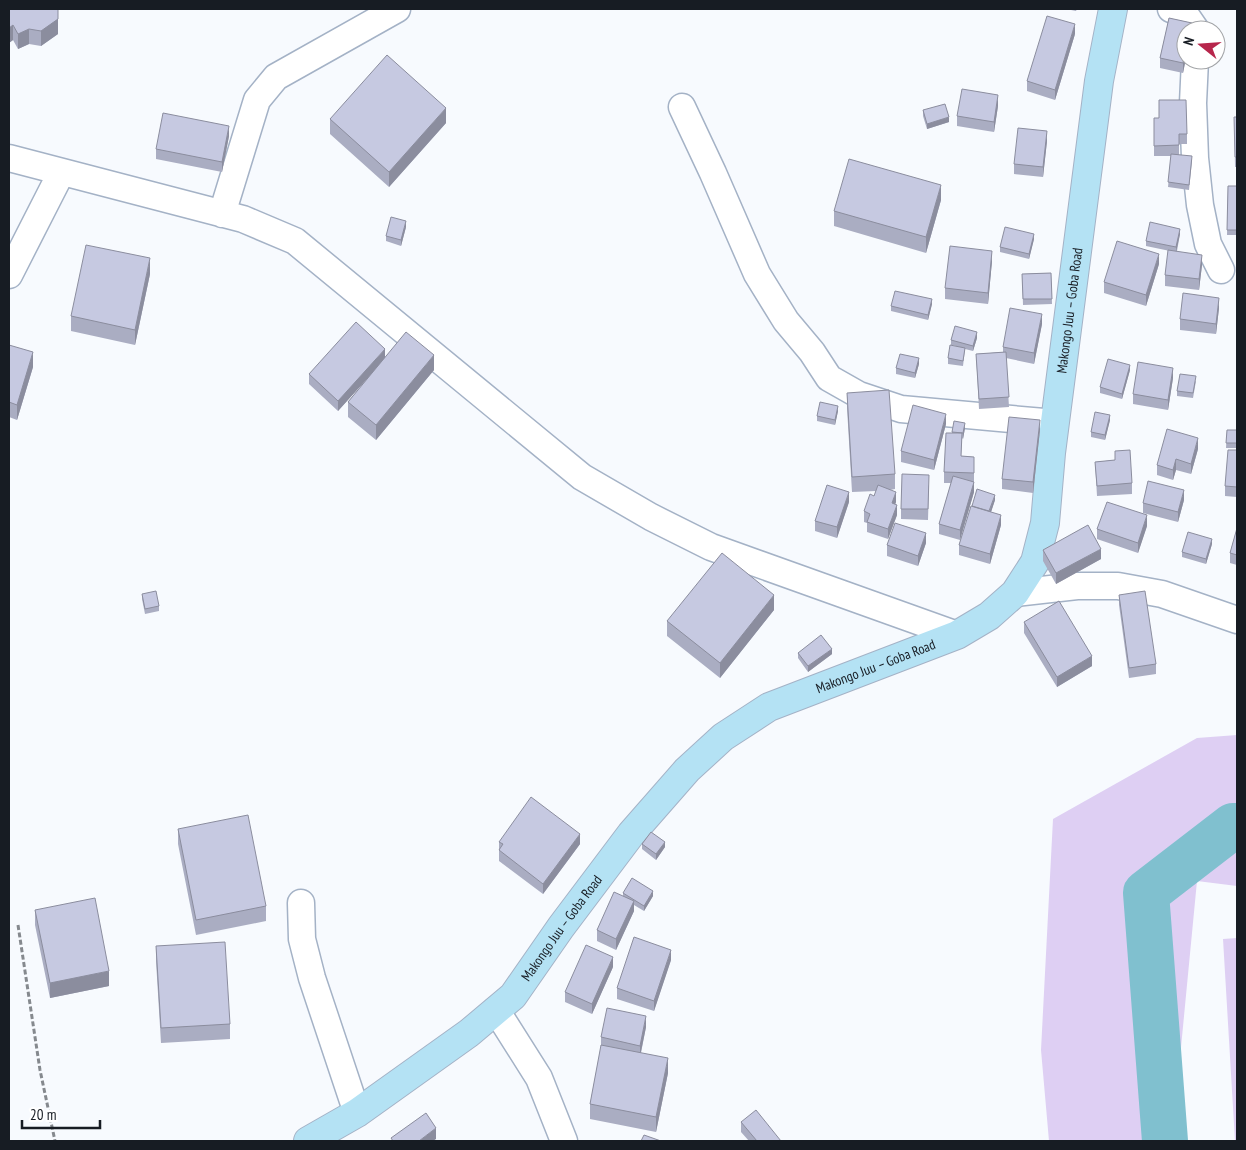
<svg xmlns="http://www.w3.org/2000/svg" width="1246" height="1150" font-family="'PT Sans Narrow',sans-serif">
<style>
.green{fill:#decff3}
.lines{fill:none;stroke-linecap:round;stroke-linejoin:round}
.river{stroke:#80c0cf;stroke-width:46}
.street-casing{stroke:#a4b2c6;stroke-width:29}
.secondary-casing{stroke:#a4b2c6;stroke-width:30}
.path{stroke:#85898e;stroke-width:3;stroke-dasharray:5 2.5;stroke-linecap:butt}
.street{stroke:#fff;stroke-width:26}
.secondary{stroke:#b4e2f4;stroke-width:28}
.wall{fill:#aaadc2}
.shaded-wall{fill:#8b8d9e}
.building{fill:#c6c9e1;stroke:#8b8d9e}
.labels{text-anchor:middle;stroke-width:4.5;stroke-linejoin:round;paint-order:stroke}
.street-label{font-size:14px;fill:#171c23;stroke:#fff}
</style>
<rect width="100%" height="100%" fill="#f7fafe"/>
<path class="green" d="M1237 735V886L1197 881 1172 1141H1049L1041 1050 1053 819 1197 738Z
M1237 938V1141H1235L1223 939Z"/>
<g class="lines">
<path class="river" d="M1165 1141 1146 893 1233 826H1237"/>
<g class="street-casing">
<path id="street" d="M1171 9 1185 14 1196 30
M1195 60 1193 103 1195 158 1200 205 1208 244 1221 270
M682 107 713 173 757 274 786 321 812 352 829 378 859 395 901 409 1044 422
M9 158 243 219 295 241 582 477 651 517 711 547 957 635
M222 214 257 100 276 77 397 9
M9 275 61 173
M1015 593 1077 586H1118L1162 594 1237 620
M301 903 302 939 312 978 357 1113
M496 1010 539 1078 564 1141"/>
</g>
<g class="secondary-casing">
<g id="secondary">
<path id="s1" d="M308 1141 357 1113 469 1033 513 996 561 927 631 834 687 770 723 737 769 707 957 635 989 616 1015 593 1035 562 1045 523 1051 453 1099 81 1113 9"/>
</g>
</g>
<path class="path" d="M18 925 40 1070 55 1141"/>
<use href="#street" class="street"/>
<use href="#secondary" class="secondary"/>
</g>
<path class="wall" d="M9 9 58 34 41 46 29 44 18 49 13 40 9 43Z
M1066 9H1077L1076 11Z
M1169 18 1192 23V30H1186V58L1183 73 1160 68V58Z
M1075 34 1055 100 1027 91V81Z
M998 106 994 132 957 126V116Z
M923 110 949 122 927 129 923 116Z
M1234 117H1237V167H1235Z
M1154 118 1187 134V144H1179V155L1192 161 1189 190 1168 187 1171 156H1154Z
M330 119 446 123 389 187 330 134Z
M229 136 222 172 156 159V149Z
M1047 141 1043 177 1014 174V164Z
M1228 186H1237V235H1227Z
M941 200 926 253 834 226V211Z
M406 227 401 246 386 241V236Z
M1180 234 1177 251 1202 265 1199 290 1165 286V275L1170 251 1146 246V241Z
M1034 239 1029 259 1000 252V247Z
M992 261 988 304 945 299V288Z
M1159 264 1146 306 1104 293V282Z
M1051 273 1052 304 1023 305 1022 274Z
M150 274 135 345 71 331V316Z
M932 304 928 320 891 311V306Z
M1219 308 1216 334 1180 330V319Z
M1042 324 1034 364 1006 358 1009 407 979 409 976 354 1003 352V347Z
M977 338 973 351 965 349 963 366 948 364V358L956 346 951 345V340Z
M9 345 33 367 17 420 9 417Z
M385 358 434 370 376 440 348 417V402L371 374 338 411 309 384V374Z
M919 364 915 378 896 374V368Z
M1130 370 1122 399 1100 393V387Z
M1173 378 1168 410 1133 404V394Z
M1196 381 1193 398 1177 396V391Z
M847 393 895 474V489L890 490 896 502 895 504 897 515 888 539 867 532V523L864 522V511L874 496 876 491 852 492 847 408Z
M838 411 835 425 817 421V416Z
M1110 420 1105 440 1091 437V432Z
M946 424 934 470 901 462V451Z
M965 428 963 439 962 438 961 456 974 457V492L960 540 939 534V524L951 483H944V472L952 432Z
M1040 430 1033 493 1002 489V479Z
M1227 430H1237V448H1226Z
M1198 449 1191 474 1176 470 1173 480 1157 475V465Z
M1237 450V497L1225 496V486Z
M1115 460 1132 483V494L1097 496 1095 462Z
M929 485 928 520 901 519V509Z
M995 500 991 512 1001 525 990 564 959 555V545L972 506Z
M1184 500 1178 522 1143 513V503Z
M849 502 837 538 815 531V521Z
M1147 526 1138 553 1097 539V529Z
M1237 528V565L1230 563V553Z
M926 543 918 566 887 556V545Z
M1212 544 1206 564 1182 557V552Z
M1043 550 1101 559 1056 584 1043 561Z
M142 594 159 606V611L145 614 142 599Z
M1119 595 1156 664V674L1129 678 1119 605Z
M774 610 720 678 667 636V621Z
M1024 622 1092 666 1057 687 1024 633Z
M798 653 832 654 808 672 798 658Z
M178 829 266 906V921L196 935 178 844Z
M499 842 580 844 543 894 499 861Z
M642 844 665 847 656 860 642 849Z
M623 893 653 896 644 911 634 905V911L616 950 597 941V930L623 896Z
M35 910 109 986 50 998 35 925Z
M156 946 230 1024V1039L161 1043 156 961Z
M671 960 654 1011 617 999V988Z
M613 967 592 1014 565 1002V992Z
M646 1027 641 1053 668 1073 656 1132 590 1119V1104L601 1048V1037Z
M741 1122 781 1141H749L741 1132Z"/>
<path class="shaded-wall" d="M58 9V34L41 46V31Z
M1075 24V34L1055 100V90Z
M13 25V40L9 43V28Z
M29 29V44L18 49V34Z
M1186 48V58L1183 73V63Z
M998 95V106L994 132V122Z
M446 108V123L389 187V172Z
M949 117V122L927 129V124Z
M229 126V136L222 172V162Z
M1047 131V141L1043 177V167Z
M941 185V200L926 253V237Z
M406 221V227L401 246V240Z
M1180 229V234L1176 252V247Z
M1034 234V239L1029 259V254Z
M992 251V261L988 304V293Z
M1159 254V264L1146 306V295Z
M1202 255V265L1199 290V279Z
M150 258V274L135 345V330Z
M1219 298V308L1216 334V324Z
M932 299V304L928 320V315Z
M1042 314V324L1034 364V353Z
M977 332V338L973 351V346Z
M385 349V359L338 411V401Z
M33 352V367L17 420V405Z
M434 355V370L376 440V425Z
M919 358V364L915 378V373Z
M1130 365V370L1122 399V394Z
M1173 368V378L1168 410V400Z
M838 406V411L835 425V420Z
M946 414V424L934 470V460Z
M1110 415V420L1105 440V435Z
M1040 420V430L1033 493V482Z
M965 423V428L963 439V433Z
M1198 438V449L1191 474V464Z
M1176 459V470L1173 480V470Z
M974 482V492L960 540V530Z
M1184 490V500L1178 522V512Z
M849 492V502L837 538V527Z
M896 492V502L892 513V503Z
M995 495V500L989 518V513Z
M897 505V515L888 539V529Z
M1001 515V525L990 564V554Z
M1147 515V526L1138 553V543Z
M926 533V543L918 566V556Z
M1212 539V544L1206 564V559Z
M1101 549V559L1056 584V573Z
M774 595V610L720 678V663Z
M832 649V654L808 672V666Z
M1092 656V666L1057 687V677Z
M580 834V844L543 894V884Z
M665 842V847L656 860V854Z
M653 891V896L644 911V906Z
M634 901V911L616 950V939Z
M671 950V960L654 1011V1001Z
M613 957V967L592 1014V1004Z
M109 971V986L50 998V983Z
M646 1016V1027L640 1056V1046Z
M668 1058V1073L656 1132V1117Z
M436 1128V1139L433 1141H419Z"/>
<path class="building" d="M9 9H58V19L41 31 29 29 18 34 13 25 9 28Z
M1047 16 1075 24 1055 90 1027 81Z
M1169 18 1192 23 1190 30H1186V48L1183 63 1160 58Z
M387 55 446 108 389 172 330 119Z
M962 89 998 95 994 122 957 116Z
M1159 100H1186L1187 134H1179V145L1154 146V118H1159Z
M945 104 949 117 927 124 923 110Z
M163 113 229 126 222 162 156 149Z
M1234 117H1237V157H1235Z
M1018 128 1047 131 1043 167 1014 164Z
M1171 154 1192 156 1189 185 1168 182Z
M849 159 941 185 926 237 834 211Z
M1228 186H1237V230H1227Z
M391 217 406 221 401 240 386 236Z
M1150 222 1180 229 1176 247 1146 241Z
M1005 227 1034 234 1029 254 1000 247Z
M1117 241 1159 254 1146 295 1104 282Z
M86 245 150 258 135 330 71 316Z
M950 246 992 251 988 293 945 288Z
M1168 250 1202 255 1199 279 1165 275Z
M1051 273 1052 299H1023L1022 274Z
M895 291 932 299 928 315 891 306Z
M1183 293 1219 298 1216 324 1180 319Z
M1010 308 1042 314 1034 353 1003 347Z
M356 322 385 349 338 401 309 374Z
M955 326 977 332 973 346 951 340Z
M406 332 434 355 376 425 348 402Z
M9 345 33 352 17 405 9 402Z
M950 345 965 348 963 361 948 358Z
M1006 352 1009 397 979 399 976 354Z
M900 354 919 358 915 373 896 368Z
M1108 359 1130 365 1122 394 1100 387Z
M1138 362 1173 368 1168 400 1133 394Z
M1180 374 1196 376 1193 393 1177 391Z
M889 390 895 474 852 477 847 393Z
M820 402 838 406 835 420 817 416Z
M913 405 946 414 934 460 901 451Z
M1095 412 1110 415 1105 435 1091 432Z
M1009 417 1040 420 1033 482 1002 479Z
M954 421 965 423 963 433 952 432Z
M1167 429 1198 438 1191 464 1176 459 1173 470 1157 465Z
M1227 430H1237V443H1226Z
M946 433H962L961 456 974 457V473L944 472Z
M1130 450 1132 483 1097 486 1095 462 1115 460V451Z
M1228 450H1237V487L1225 486Z
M902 474 929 475 928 509H901Z
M953 476 974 482 960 530 939 524Z
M1148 481 1184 490 1178 512 1143 503Z
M827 485 849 492 837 527 815 521Z
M878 485 896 492 892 503 897 505 888 529 867 522 870 514 864 511 870 494 874 496Z
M977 489 995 495 989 511 972 506Z
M1107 502 1147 515 1138 543 1097 529Z
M971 506 1001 515 990 554 959 545Z
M895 523 926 533 918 556 887 545Z
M1088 525 1101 549 1056 573 1043 550Z
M1237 528V555L1230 553Z
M1188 532 1212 539 1206 559 1182 552Z
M722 553 774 595 720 663 667 621Z
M156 591 159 606 145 609 142 594Z
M1145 591 1156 664 1129 668 1119 595Z
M1059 601 1092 656 1057 677 1024 622Z
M821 635 832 649 808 666 798 653Z
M531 797 580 834 543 884 499 850 503 844 499 842Z
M248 815 266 906 196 920 178 829Z
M651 832 665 842 656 854 642 844Z
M632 878 653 891 644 906 623 893Z
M614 892 634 901 616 939 597 930Z
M95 898 109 971 50 983 35 910Z
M634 937 671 950 654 1001 617 988Z
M225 942 230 1024 161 1028 156 946Z
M586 945 613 957 592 1004 565 992Z
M607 1008 646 1016 640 1046 601 1037Z
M601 1045 668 1058 656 1117 590 1104Z
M756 1110 781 1141H757L741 1122Z
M426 1113 436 1128 419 1141H393L391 1138Z
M644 1135 661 1141H641Z"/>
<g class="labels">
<g class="street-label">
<text dy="5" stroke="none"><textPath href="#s1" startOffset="1205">Makongo Juu – Goba Road</textPath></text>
<text dy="5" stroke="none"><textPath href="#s1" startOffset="755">Makongo Juu – Goba Road</textPath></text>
<text dy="5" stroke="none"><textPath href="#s1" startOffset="335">Makongo Juu – Goba Road</textPath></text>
</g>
</g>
<rect width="1246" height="1150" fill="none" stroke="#171c23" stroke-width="20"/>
<g transform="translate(1201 45) rotate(287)"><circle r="24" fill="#ffffff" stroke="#a2a4a7"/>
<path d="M0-4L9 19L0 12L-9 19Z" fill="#b7264c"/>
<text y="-8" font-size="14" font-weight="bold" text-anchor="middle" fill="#171c23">N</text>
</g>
<path d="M22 1120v8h78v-8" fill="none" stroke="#171c23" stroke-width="2.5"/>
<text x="30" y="1120" font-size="15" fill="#171c23" stroke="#ffffff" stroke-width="4" paint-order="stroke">20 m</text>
</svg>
